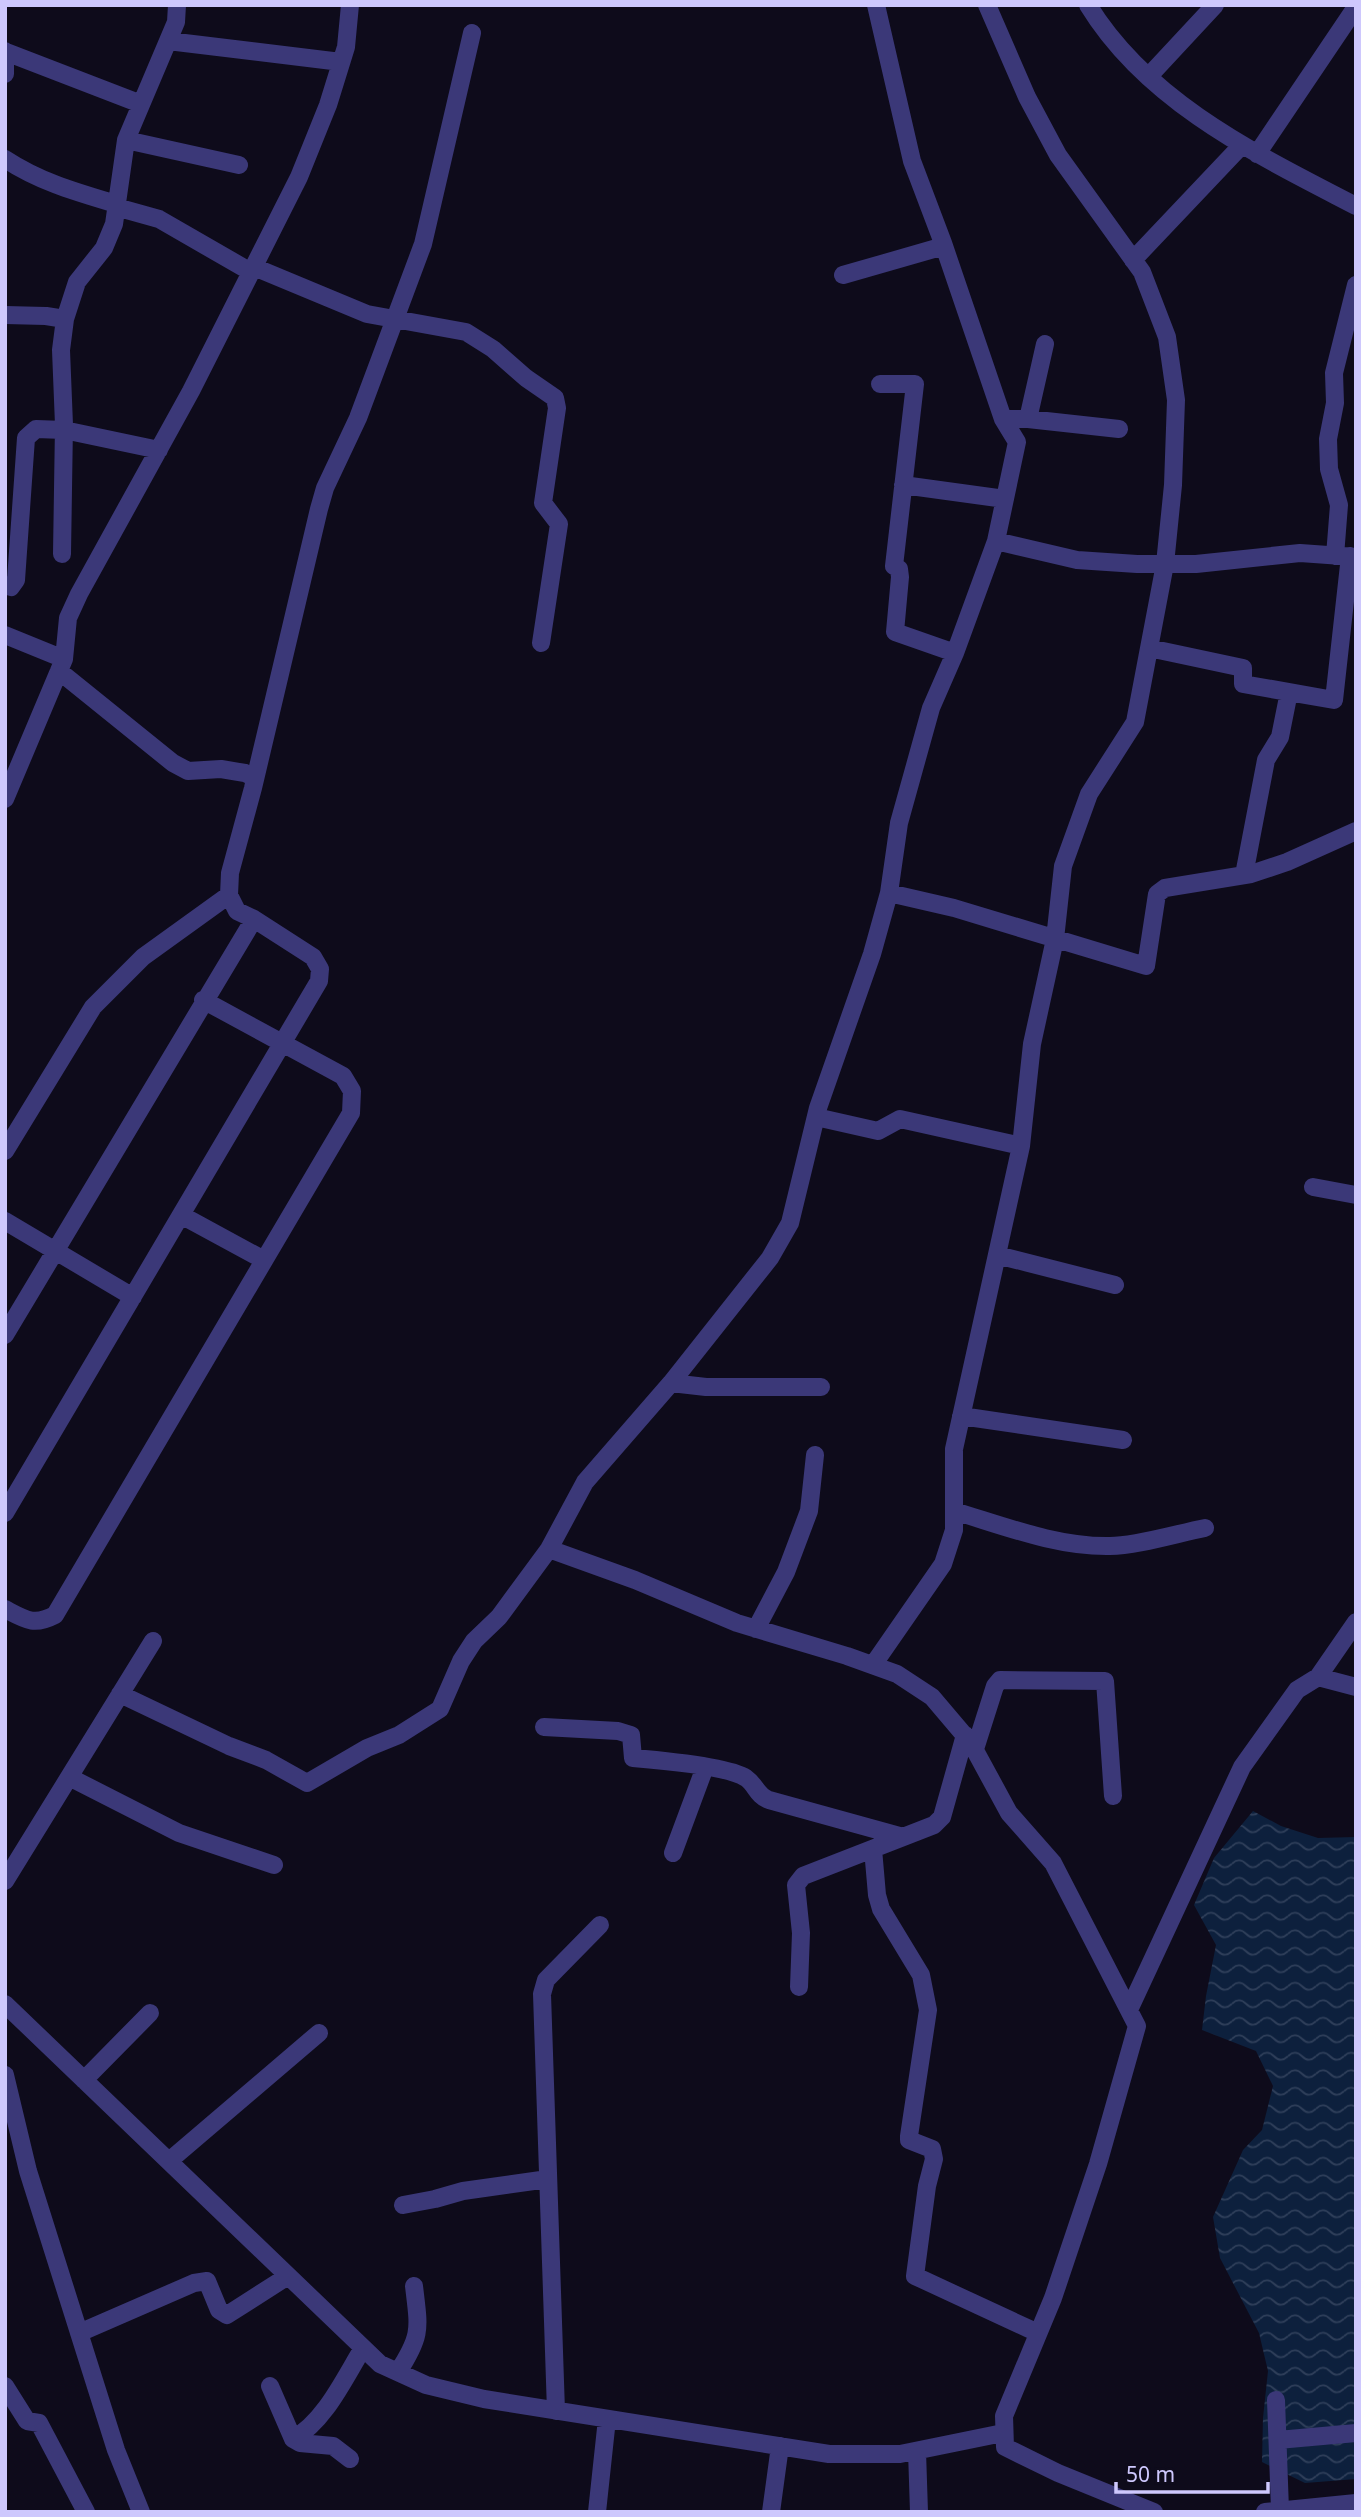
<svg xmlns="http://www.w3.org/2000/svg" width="1361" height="2517" font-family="'Noto Sans',sans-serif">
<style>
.water{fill:url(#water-waves)}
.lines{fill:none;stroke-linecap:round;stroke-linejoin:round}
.minor{stroke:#3b3878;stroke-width:18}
</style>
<defs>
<pattern id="water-waves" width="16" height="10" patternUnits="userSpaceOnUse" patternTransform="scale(1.75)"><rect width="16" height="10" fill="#0d203d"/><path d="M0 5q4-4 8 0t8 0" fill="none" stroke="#2f3f5a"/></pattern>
</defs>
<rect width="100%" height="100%" fill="#0e0b1b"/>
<path class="water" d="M1253 1811 1281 1826 1318 1838 1356 1837V2479L1305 2483 1262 2462 1263 2418 1268 2371 1259 2333 1220 2258 1213 2217 1243 2150 1262 2130 1273 2086 1256 2051 1202 2030 1206 1996 1216 1945 1194 1905 1214 1858Z"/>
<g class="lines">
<path class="minor" d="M1088 5C1148 103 1258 155 1356 206
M168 41 341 62
M5 51V74
M6 52 141 104
M1149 76 1215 5
M126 140 239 165
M1257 154 1356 7
M5 159C40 182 76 192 116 204
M116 207 159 219 251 272
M1133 260 1241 146
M254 267 367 314 466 332 493 349 526 378 555 398 557 408 543 503 559 524 541 643
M843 275 944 246
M5 315 46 316 65 319 77 282 104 248 114 224 126 140 176 22 177 5
M880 384H915L894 566 899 569 900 577 895 632 955 653
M1003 419H1028L1119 429
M1028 419 1045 344
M903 485 1005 499
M996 541 1077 560 1137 564H1196L1300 553 1356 557
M62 554 64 425 61 350 65 319
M1335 556 1339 505 1329 469 1328 439 1335 403 1334 373 1356 285
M5 585 11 587 16 580 26 438 36 429 64 430 159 450
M5 635 64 659
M1149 648 1243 668V684L1334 700 1350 556
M59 671 173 763 188 771 221 769 245 773 255 778
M5 799 64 659 68 618 79 594 191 391 299 177 328 105 346 47 350 5
M1244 875 1266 760 1280 737 1289 692
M889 893 954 908 1146 966 1157 894 1165 888 1251 874 1287 862 1356 831
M254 919 237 911 229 895 230 873 253 788 319 509 325 488 358 418 423 244 472 33
M816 1117 878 1131 900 1119 1021 1146
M5 1151 93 1007 143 957 229 895
M1313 1187 1356 1195
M181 1215 264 1260
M5 1221 133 1297
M997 1255 1115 1285
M5 1335 254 919 313 957 320 969 319 981 5 1513
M671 1383 706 1387H821
M961 1416 1123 1440
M954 1511C1004 1526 1057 1547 1110 1546 1136 1546 1179 1533 1205 1528
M549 1549 635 1580 737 1623 847 1656 897 1674 932 1697 971 1743 1009 1813 1053 1863 1137 2026 1098 2164 1053 2298 1004 2416 1005 2447 1058 2473 1154 2512
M5 1609C26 1620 34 1626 55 1615L351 1113 352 1091 343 1076 203 1000
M756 1629 786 1572 809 1511 815 1455
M873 1665 943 1564 954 1530V1449L1021 1146 1032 1044 1055 939 1063 866 1089 794 1135 722 1165 564 1173 485 1176 400 1167 337 1142 272 1058 155 1027 97 987 5
M1318 1677 1356 1622
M120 1694 229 1746 266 1760 307 1783 367 1748 399 1735 440 1709 461 1661 474 1641 499 1617 549 1549 585 1482 671 1383 770 1258 790 1223 818 1108 872 954 889 893 899 823 931 708 955 653 996 541 1017 442 1003 419 943 243 912 161 876 5
M544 1727 618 1731 631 1735 633 1758C657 1760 728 1766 746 1778 756 1785 757 1796 769 1800L903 1837
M975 1749 995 1686 1000 1680 1105 1681 1113 1796
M69 1777 179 1833 274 1865
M873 1849 877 1895 881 1909 921 1975 928 2010 909 2136V2140L932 2149 934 2159 927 2186 915 2276 1038 2333
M673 1853 705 1767
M5 1881 153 1641
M799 1987 801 1933 796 1885 803 1876 934 1825 942 1817 965 1735
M5 2004 380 2364 426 2385 484 2399 829 2454H900L1003 2433
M1129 2010 1242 1767 1297 1690 1318 1677 1356 1687
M5 2075 28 2171 116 2450 141 2512
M84 2080 150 2013
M169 2161 319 2033
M403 2205 435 2199 463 2191 548 2179
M79 2333 194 2283 207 2281 219 2310 227 2315 288 2276
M398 2372C422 2335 419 2329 414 2286
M5 2386 27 2421 39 2423 86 2512
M270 2386 293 2439 300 2443 333 2446 350 2459
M1276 2400 1280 2510
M556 2411 542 1994 546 1980 600 1925
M293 2439C325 2421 344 2379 363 2348
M1278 2440 1356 2433
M917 2451 919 2512
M597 2512 607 2419
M771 2512 780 2446
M1265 2512 1356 2503"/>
</g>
<rect width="1361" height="2517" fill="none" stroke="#cec8fd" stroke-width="14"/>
<path d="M1116 2482v10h152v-10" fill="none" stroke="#cec8fd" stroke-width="3.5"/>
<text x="1126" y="2482" font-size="21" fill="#cec8fd" stroke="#0e0b1b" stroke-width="5" paint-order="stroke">50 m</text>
</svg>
